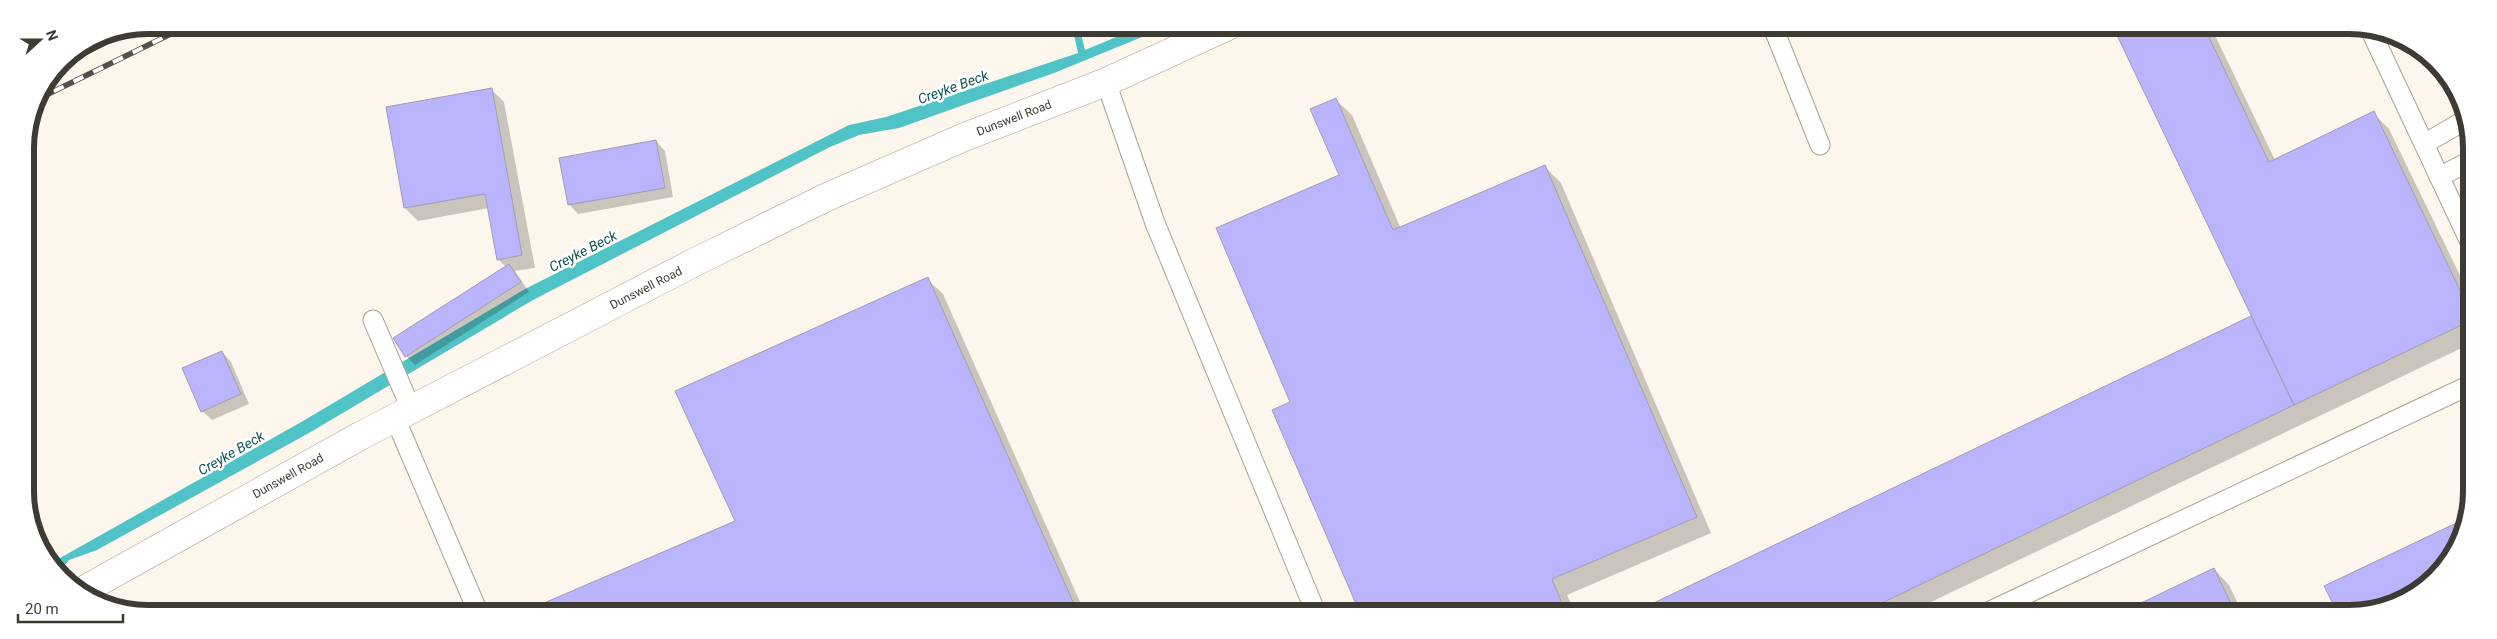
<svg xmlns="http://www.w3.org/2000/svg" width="2497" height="639" font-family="Roboto,sans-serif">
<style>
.water{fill:#50c3c7}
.shadow{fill:#0003}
.building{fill:#bab4fd;stroke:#9f9eaf}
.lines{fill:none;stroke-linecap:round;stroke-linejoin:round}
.service-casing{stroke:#aca193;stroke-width:21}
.minor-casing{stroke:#aca193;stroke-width:29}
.service{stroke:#fff;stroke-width:19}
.minor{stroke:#fff;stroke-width:28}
.rail-casing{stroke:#55504a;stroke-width:5.5}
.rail{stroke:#fff;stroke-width:4;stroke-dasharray:11;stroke-linecap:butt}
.labels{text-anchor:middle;stroke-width:5;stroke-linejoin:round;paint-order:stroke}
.street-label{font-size:12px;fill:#3e3a34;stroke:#fff}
.water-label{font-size:14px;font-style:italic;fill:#0f5355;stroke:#fff}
.rim{fill:none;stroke:#3e3a34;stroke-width:6}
</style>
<rect width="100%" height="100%" fill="#fdf6ed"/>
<path class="water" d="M1072 26H1079L1085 50 1143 26H1169L1054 73 899 128 859 135 830 147 533 300 309 433 97 550 69 560 58 573 53 562 303 421 525 289 849 125 886 117 1078 53Z"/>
<path class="shadow" d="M2114 27H2211L2275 160 2373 113 2389 129 2470 296V344L1908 613H1636L2253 316Z
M491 89 504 102 535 268 515 271 529 292 415 365 406 356 506 267 498 259 489 208 418 221 405 208 387 108Z
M1336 100 1352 115 1401 229 1545 167 1561 183 1711 533 1567 595 1575 613H1361L1292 403 1340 176Z
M656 141 665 151 673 197 578 214 569 204Z
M927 279 943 294 1085 613 527 612 736 521Z
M222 352 231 362 249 404 212 420 202 411Z
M2214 569 2229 585 2243 614H2121Z"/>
<path class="building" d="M2113 27H2204L2269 162 2374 111 2470 311V321L2294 405Z
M492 88 522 255 497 260 485 194 404 208 386 107Z
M1336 98 1393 230 1545 165 1697 517 1552 579 1566 613H1360L1272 410 1290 402 1216 228 1339 175 1310 109Z
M656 140 665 188 568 205 559 158Z
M509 264 521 282 405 357 393 338Z
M928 277 1078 613 523 612 735 521 675 391Z
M2251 316 2294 405 1861 613H1633Z
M222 351 241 394 201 412 182 368Z
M2469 517 2455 553 2430 584 2396 605 2357 614H2338L2324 586Z
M2214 568 2236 614H2118Z"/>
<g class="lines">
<g class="service-casing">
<path id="service" d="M1773 27 1820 145
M2369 27 2470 242
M1106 82 1155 223 1316 613
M2424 144 2467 119
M2439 177 2470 161
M373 320 411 409
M395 418 478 612
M1986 613 2470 385"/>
</g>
<g class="minor-casing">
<path id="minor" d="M84 590 360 436 693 263 827 197 967 136 1106 82 1228 26"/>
</g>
<use href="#service" class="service"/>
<use href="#minor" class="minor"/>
<g class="rail-casing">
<path id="rail" d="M58 66 137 27
M34 101 189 25"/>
</g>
<use href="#rail" class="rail"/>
</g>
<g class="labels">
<g class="street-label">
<text transform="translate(1014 118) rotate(-21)" y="4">Dunswell Road</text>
<text transform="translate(646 288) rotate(-27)" y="4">Dunswell Road</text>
<text transform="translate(288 476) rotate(-29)" y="4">Dunswell Road</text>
</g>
<g class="water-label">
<text transform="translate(953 87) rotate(-20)" y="5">Creyke Beck</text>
<text transform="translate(583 251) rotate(-27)" y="5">Creyke Beck</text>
<text transform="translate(231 453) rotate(-30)" y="5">Creyke Beck</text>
</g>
</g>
<path d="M0 0H2497V639H0ZM148 34H2349A114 114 0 0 1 2463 148V491A114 114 0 0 1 2349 605H148A114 114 0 0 1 34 491V148A114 114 0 0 1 148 34Z" fill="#fff" fill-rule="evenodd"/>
<path class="rim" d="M148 34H2349A114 114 0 0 1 2463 148V491A114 114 0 0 1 2349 605H148A114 114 0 0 1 34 491V148A114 114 0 0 1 148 34Z"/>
<g transform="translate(40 40) rotate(69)" stroke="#ffffff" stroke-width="4" paint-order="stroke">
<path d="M0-4L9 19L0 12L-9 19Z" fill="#3e3a34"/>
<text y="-8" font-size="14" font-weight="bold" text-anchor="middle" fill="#3e3a34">N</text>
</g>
<path d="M18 614v8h105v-8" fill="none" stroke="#3e3a34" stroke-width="2.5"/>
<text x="25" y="614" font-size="15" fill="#3e3a34" stroke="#ffffff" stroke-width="4" paint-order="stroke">20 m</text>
</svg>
